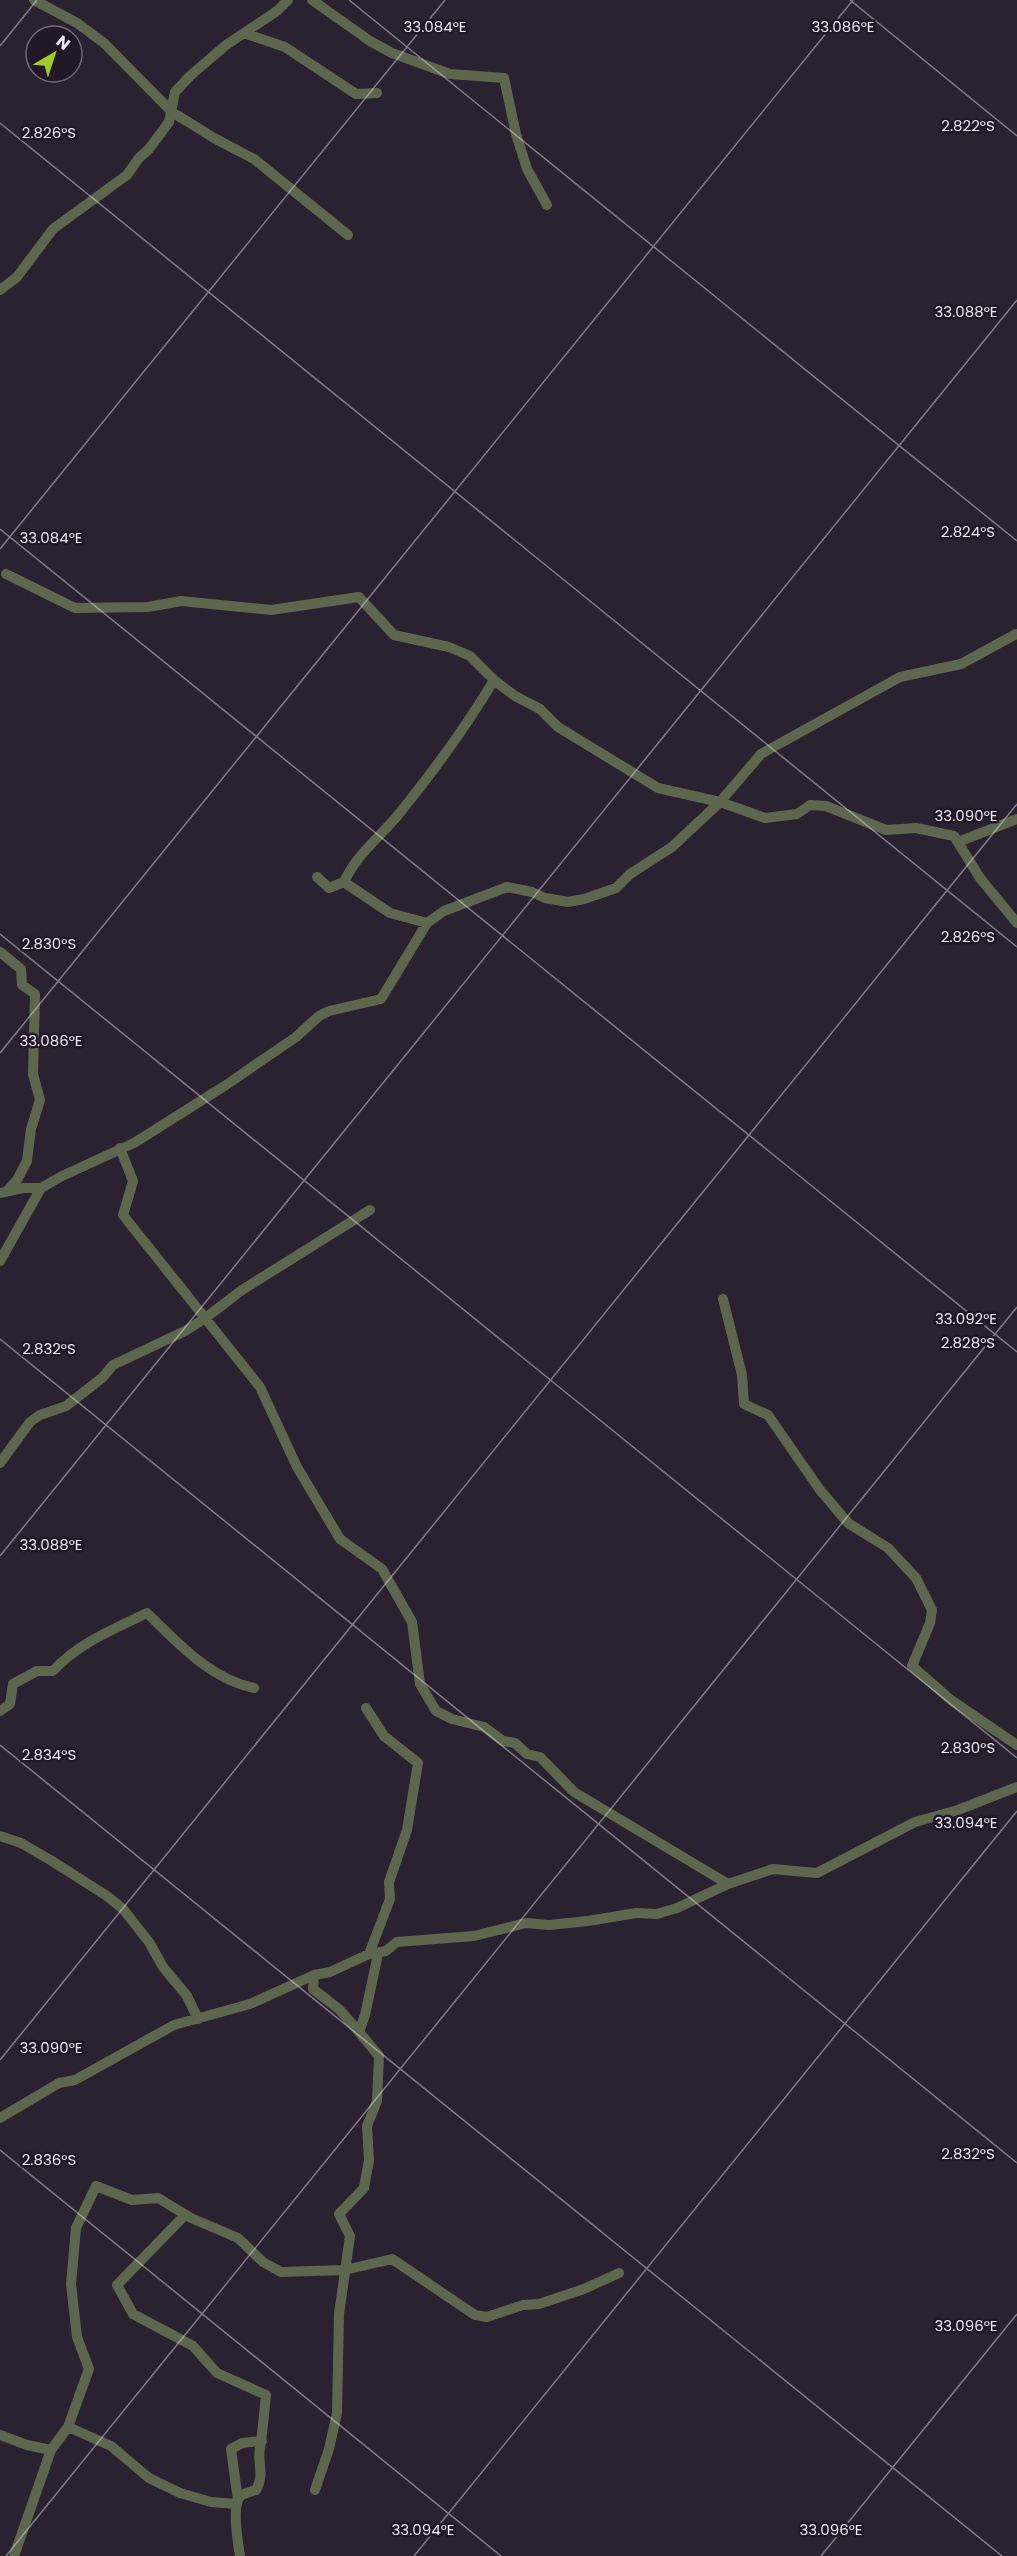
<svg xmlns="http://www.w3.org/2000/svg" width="1017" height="2556" font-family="Poppins,sans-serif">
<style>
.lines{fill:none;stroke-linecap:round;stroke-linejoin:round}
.street{stroke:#5e674e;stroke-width:10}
.ticks{fill:none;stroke:#efe8f3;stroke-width:1.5;stroke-opacity:0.45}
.ticks-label{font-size:15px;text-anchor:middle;fill:#efe8f3;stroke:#221827;stroke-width:5;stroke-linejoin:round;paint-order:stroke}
</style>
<rect width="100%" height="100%" fill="#2b2231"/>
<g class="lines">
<path class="street" d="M34 0 77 23 104 43 172 112 214 138 254 159 348 235
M312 0 370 41 392 53 450 74 504 78 516 134 527 169 547 205
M244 33 285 47 356 94 377 93
M0 290 17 277 53 229 127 175 139 158 149 149 169 122 175 92 190 76 226 45 277 11 288 0
M6 574 75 608 148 607 181 601 271 610 359 597 394 635 449 647 470 656 494 680 515 696 540 709 558 727 658 788 720 802 761 754 900 677 961 664 1016 634
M958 842 1017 819
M317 877 329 888 344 882C357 854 379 838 398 815 433 772 466 727 494 680
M344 882 390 913 427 923
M0 952 21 969 22 985 35 994 33 1074 40 1100 31 1129 27 1161 17 1180 7 1191
M120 1148 133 1181 123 1215 260 1387 297 1467 340 1539 382 1569 412 1622 420 1684 436 1711 452 1719 484 1727 503 1741 515 1743 527 1754 540 1757 574 1792 728 1884
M0 1193 23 1188H41L62 1176 134 1143 226 1085 296 1037 319 1016 329 1011 381 999 427 923 444 911 507 887 532 892 545 898 568 902 584 899 616 888 630 874 672 847 720 802 765 818 797 814 810 805 826 806 886 830 916 828 954 836 980 878 1017 923
M0 1261 41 1188
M723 1299 742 1375 744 1404 768 1415 820 1490 848 1523 888 1548 916 1578 932 1610 930 1623 912 1666 951 1700 1017 1745
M0 1463 30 1422 40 1415 66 1406 102 1378 113 1365 185 1331 204 1319 242 1290 370 1210
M366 1708 384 1736 418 1763 407 1830 389 1882 390 1899 369 1954
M0 1711 10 1704 13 1684 37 1671H53C78 1643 114 1629 147 1613 178 1643 210 1679 254 1688
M0 1836 21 1843 52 1861 107 1896 123 1909 149 1942 163 1967 187 1996 198 2019
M314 1975 313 1989 340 2010 359 2032
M0 2118 59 2083 75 2080 174 2025 250 2004 314 1975 330 1972 369 1954 386 1951 397 1942 474 1936 526 1923 549 1925 588 1921 636 1913 657 1914 677 1908 728 1884 773 1869 817 1873 915 1822 958 1810 1017 1787
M185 2215 117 2285 133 2314 193 2346 217 2373 266 2395C264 2413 263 2430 260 2448 257 2463 265 2475 256 2490 251 2492 242 2493 239 2498 232 2509 238 2543 240 2556
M68 2427 89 2369 77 2337 71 2284 76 2228 96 2186 132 2200 158 2198 191 2218 238 2238 263 2262 281 2272 345 2270 392 2259 475 2315 487 2317 523 2305 539 2304 584 2289 619 2273
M0 2435 27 2445 51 2450
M315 2490 329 2449 337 2413 339 2314 350 2236 339 2214 364 2188 369 2160 367 2126 377 2101 379 2056 359 2032 365 2015 378 1954
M238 2500 231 2449 242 2443 262 2441
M14 2556 51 2450 68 2427 111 2446 149 2478 180 2493 211 2502 237 2504"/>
</g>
<path class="ticks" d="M349 0 1017 541M850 0 1017 136M0 46 37 0M0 123 1017 947M0 529 1017 1352M0 549 445 0M0 934 1017 1758M0 1053 853 0M0 1339 1017 2163M0 1556 1017 300M0 1745 1002 2556M0 2060 1017 804M0 2150 501 2556M6 2556 1017 1307M414 2556 1017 1811M821 2556 1017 2314"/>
<g class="ticks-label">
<text x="435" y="32">33.084°E</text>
<text x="843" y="32">33.086°E</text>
<text x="968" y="131">2.822°S</text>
<text x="49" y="138">2.826°S</text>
<text x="966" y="317">33.088°E</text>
<text x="968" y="537">2.824°S</text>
<text x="51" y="543">33.084°E</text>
<text x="966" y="821">33.090°E</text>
<text x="968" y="942">2.826°S</text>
<text x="49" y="949">2.830°S</text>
<text x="51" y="1046">33.086°E</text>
<text x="966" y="1324">33.092°E</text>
<text x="968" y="1348">2.828°S</text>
<text x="49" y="1354">2.832°S</text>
<text x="51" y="1550">33.088°E</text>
<text x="968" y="1753">2.830°S</text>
<text x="49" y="1760">2.834°S</text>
<text x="966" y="1828">33.094°E</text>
<text x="51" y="2053">33.090°E</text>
<text x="968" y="2159">2.832°S</text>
<text x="49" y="2165">2.836°S</text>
<text x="966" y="2331">33.096°E</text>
<text x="423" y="2535">33.094°E</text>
<text x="831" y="2535">33.096°E</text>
</g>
<g transform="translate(54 54) rotate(39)"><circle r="28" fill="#221827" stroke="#746b79" stroke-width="1.5"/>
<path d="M0-4.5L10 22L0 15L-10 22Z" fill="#9fca2e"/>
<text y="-9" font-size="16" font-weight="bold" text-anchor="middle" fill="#efe8f3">N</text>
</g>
</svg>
